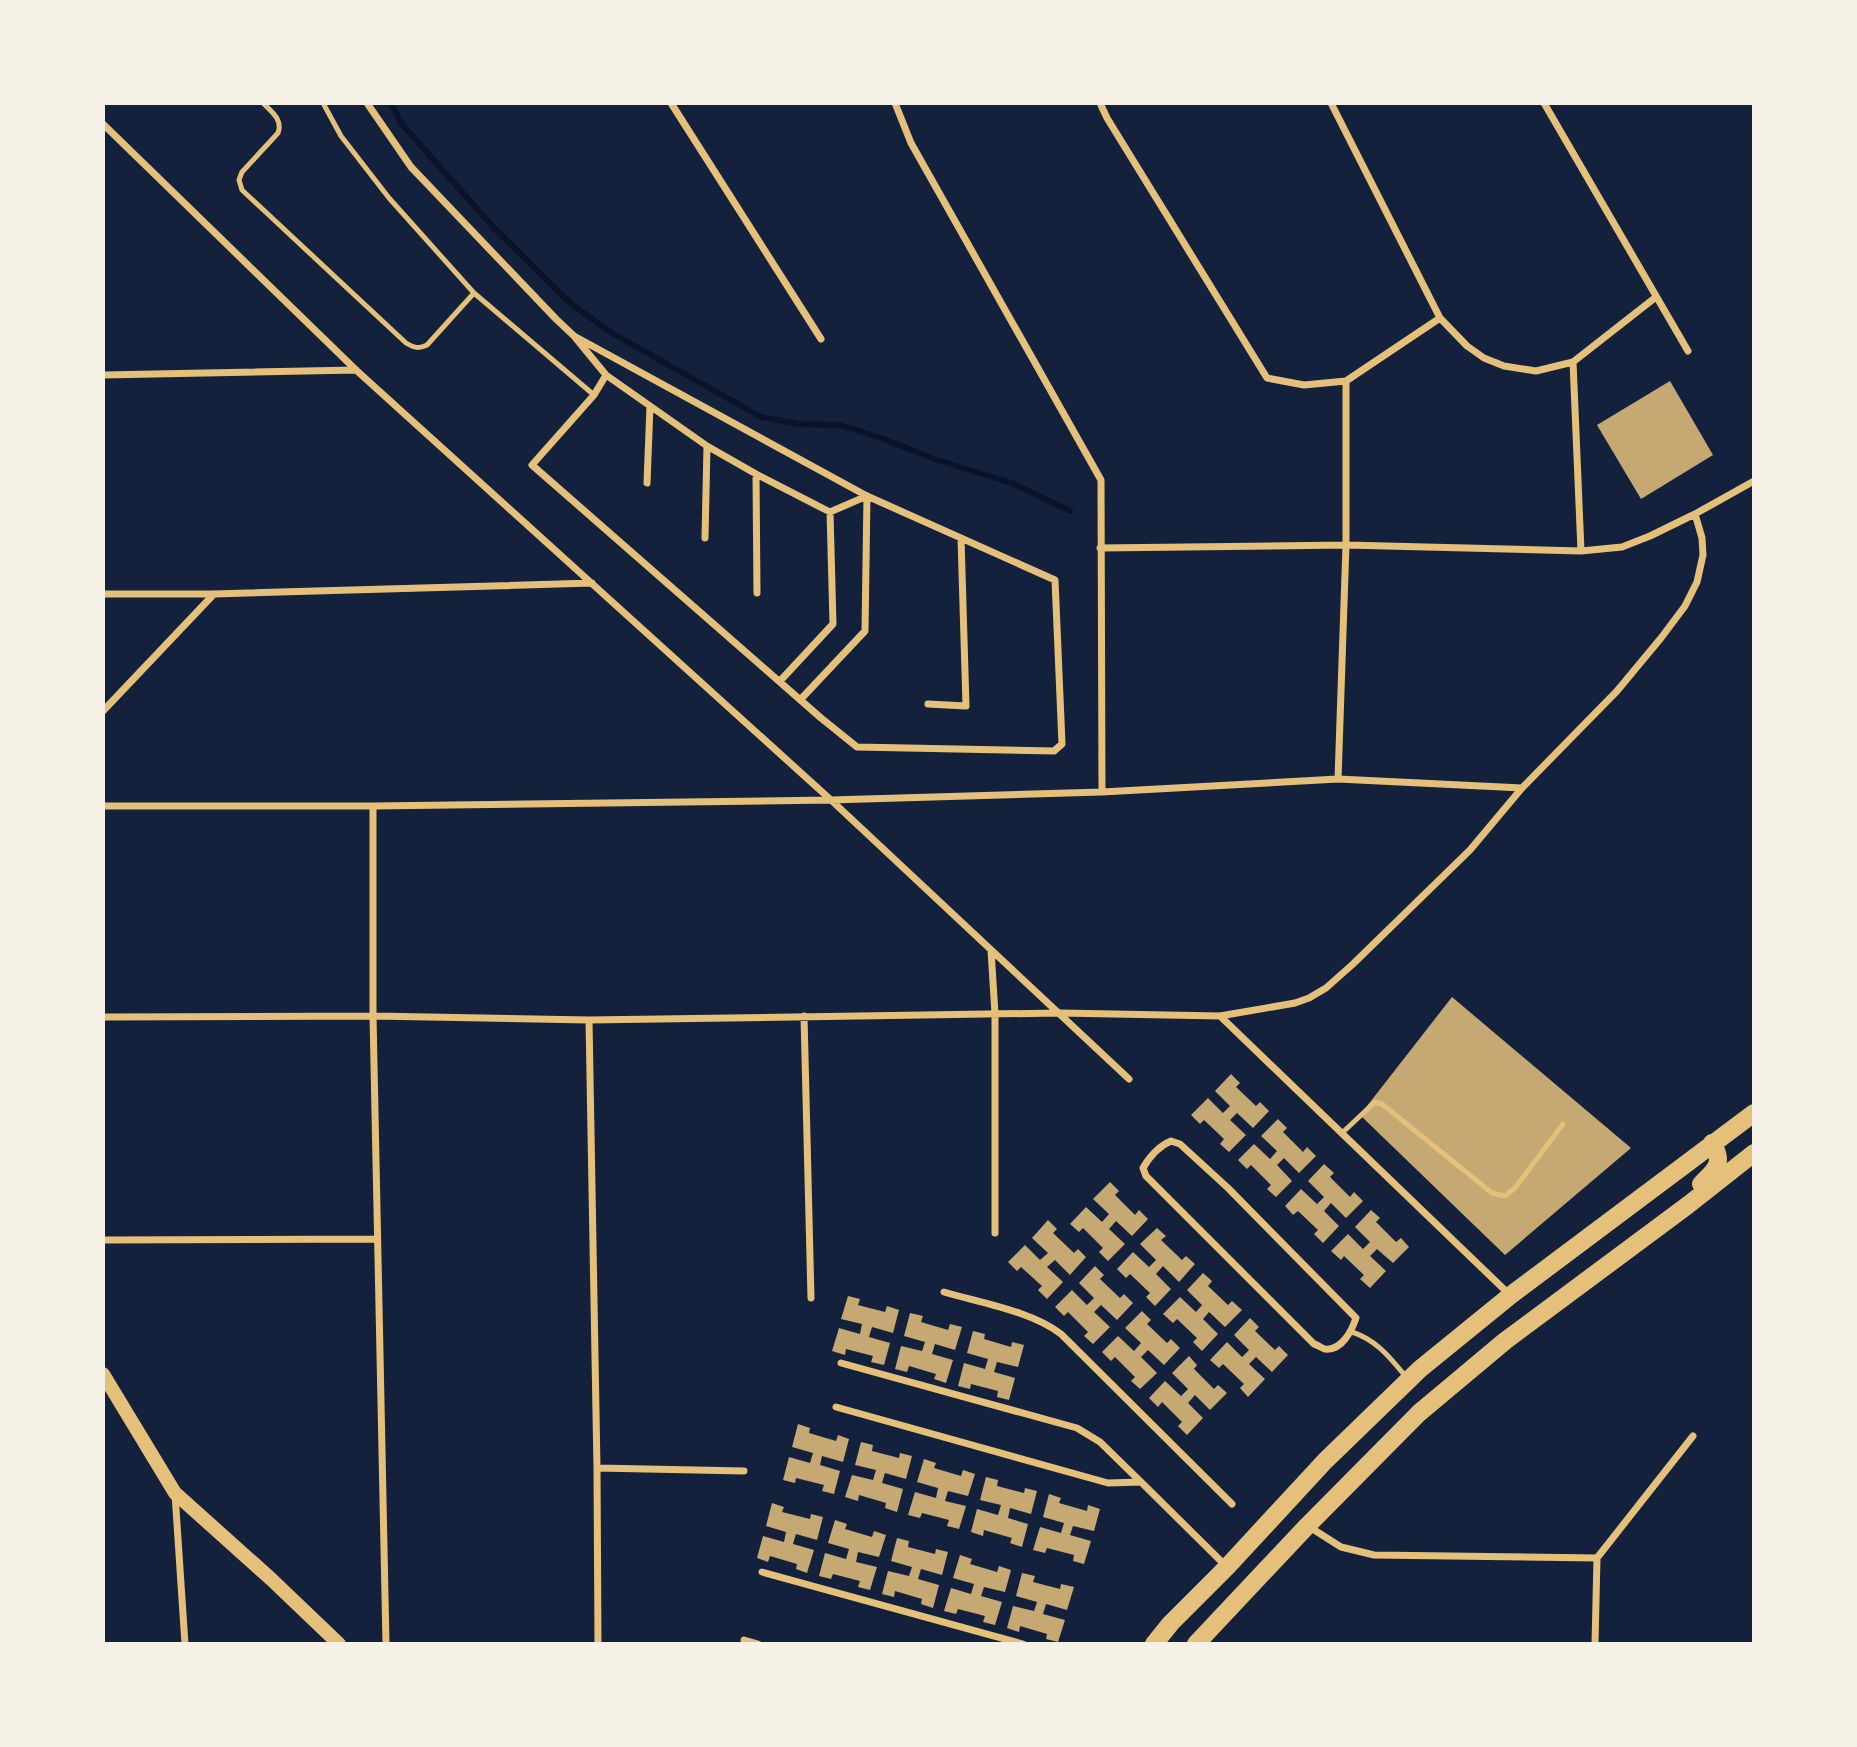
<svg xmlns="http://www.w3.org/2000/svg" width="1857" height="1747" font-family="Arial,sans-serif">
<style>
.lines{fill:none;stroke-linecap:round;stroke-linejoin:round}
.stream{stroke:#0b132b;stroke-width:6}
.building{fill:#c6a872}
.service{stroke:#e5c07b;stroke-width:5}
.minor{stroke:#e5c07b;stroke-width:7}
.secondary{stroke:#e5c07b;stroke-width:14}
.primary{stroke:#e5c07b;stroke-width:18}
</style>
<rect width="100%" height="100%" fill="#14213d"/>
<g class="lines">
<path class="stream" d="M391 103 401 123 494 228 571 304 612 333 761 417 798 424 840 425 884 439 937 460 1012 483 1070 511"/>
</g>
<path class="building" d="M1670 381 1713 455 1641 499 1597 425Z
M1452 997 1631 1148 1505 1255 1360 1115Z
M1231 1074 1240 1083 1236 1087 1256 1106 1260 1102 1269 1111 1253 1128 1237 1113 1230 1120 1246 1135 1229 1152 1220 1144 1224 1139 1204 1120 1200 1124 1191 1115 1208 1098 1223 1113 1230 1106 1215 1091Z
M1278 1119 1287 1128 1283 1132 1303 1152 1307 1147 1316 1156 1299 1173 1284 1158 1277 1165 1292 1181 1276 1197 1267 1189 1271 1185 1251 1165 1247 1169 1238 1160 1254 1144 1270 1159 1277 1151 1261 1136Z
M1324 1164 1334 1173 1330 1177 1350 1197 1354 1192 1363 1201 1346 1218 1331 1203 1324 1211 1339 1226 1323 1243 1314 1234 1318 1230 1298 1211 1293 1215 1285 1206 1301 1189 1317 1204 1324 1197 1308 1181Z
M1110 1182 1119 1191 1115 1195 1135 1215 1139 1210 1148 1219 1132 1236 1116 1221 1109 1229 1125 1244 1108 1261 1099 1252 1103 1248 1083 1228 1079 1232 1070 1224 1086 1207 1102 1222 1109 1214 1093 1199Z
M1371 1210 1380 1218 1376 1222 1396 1242 1401 1238 1409 1247 1393 1263 1377 1249 1370 1256 1386 1271 1370 1288 1360 1279 1364 1275 1344 1256 1341 1260 1331 1251 1348 1234 1363 1249 1370 1242 1355 1227Z
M1048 1220 1057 1229 1053 1233 1074 1253 1078 1249 1086 1257 1070 1275 1055 1260 1047 1267 1063 1282 1047 1299 1038 1290 1042 1286 1021 1267 1017 1271 1008 1262 1025 1245 1040 1260 1048 1253 1032 1238Z
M1157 1228 1166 1236 1161 1240 1182 1260 1186 1256 1195 1264 1179 1282 1163 1266 1156 1274 1171 1289 1155 1306 1146 1297 1150 1293 1130 1274 1126 1278 1117 1269 1133 1252 1149 1267 1156 1260 1140 1244Z
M1095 1266 1104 1275 1100 1279 1120 1298 1124 1294 1133 1303 1117 1320 1101 1305 1094 1312 1110 1327 1093 1344 1084 1336 1088 1332 1068 1312 1064 1316 1055 1307 1072 1290 1087 1305 1094 1298 1079 1283Z
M1203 1273 1212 1281 1208 1286 1228 1305 1232 1301 1242 1310 1225 1327 1209 1312 1203 1319 1218 1334 1202 1351 1193 1342 1197 1338 1177 1319 1173 1323 1163 1314 1180 1297 1196 1312 1202 1305 1187 1290Z
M848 1296 860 1299 858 1305 885 1312 887 1306 899 1310 893 1333 872 1327 869 1337 890 1343 884 1365 871 1362 873 1356 846 1349 845 1355 832 1351 839 1328 860 1334 862 1324 841 1319Z
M1142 1311 1151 1320 1147 1324 1167 1343 1171 1339 1180 1348 1164 1365 1148 1350 1141 1357 1157 1373 1140 1389 1131 1381 1135 1377 1115 1357 1111 1361 1102 1352 1118 1336 1134 1351 1141 1343 1125 1328Z
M910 1313 923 1316 921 1322 948 1330 950 1324 962 1327 955 1350 935 1344 932 1354 953 1360 946 1383 934 1379 936 1374 909 1366 907 1372 895 1369 901 1346 922 1351 925 1342 904 1336Z
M1250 1318 1259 1327 1255 1331 1275 1350 1279 1346 1288 1355 1272 1372 1256 1357 1249 1364 1265 1379 1248 1397 1240 1388 1244 1384 1223 1364 1219 1368 1210 1360 1227 1342 1242 1357 1249 1350 1234 1335Z
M973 1331 985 1334 984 1339 1011 1347 1012 1342 1024 1345 1018 1367 997 1362 994 1372 1015 1378 1009 1400 997 1397 998 1391 971 1384 970 1389 958 1386 964 1363 985 1369 988 1359 967 1353Z
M1189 1356 1197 1365 1194 1369 1214 1389 1218 1385 1227 1393 1210 1410 1195 1395 1188 1403 1203 1418 1187 1435 1178 1426 1182 1422 1162 1402 1158 1407 1149 1398 1165 1381 1181 1396 1188 1389 1172 1373Z
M798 1424 810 1428 809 1433 836 1441 838 1435 849 1439 843 1462 822 1456 820 1465 840 1471 834 1494 822 1491 824 1485 796 1478 795 1483 783 1480 789 1457 810 1463 813 1453 792 1447Z
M861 1442 873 1445 872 1451 899 1458 900 1453 912 1456 906 1479 885 1473 882 1483 903 1489 897 1512 885 1508 886 1503 859 1495 858 1501 845 1497 852 1475 873 1480 876 1470 855 1465Z
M924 1459 936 1463 934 1468 961 1476 963 1470 975 1474 968 1496 948 1491 945 1501 966 1506 959 1529 947 1526 949 1520 922 1513 920 1518 908 1515 915 1492 936 1498 938 1488 917 1482Z
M986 1477 998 1480 997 1486 1024 1493 1025 1488 1037 1491 1031 1514 1010 1508 1008 1518 1028 1524 1022 1547 1010 1543 1012 1538 984 1530 983 1536 971 1532 977 1509 998 1515 1001 1505 980 1500Z
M1049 1494 1061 1498 1059 1503 1087 1511 1088 1505 1100 1509 1094 1531 1073 1526 1070 1535 1091 1541 1084 1564 1073 1561 1074 1555 1047 1548 1045 1553 1033 1550 1040 1527 1061 1533 1064 1523 1043 1517Z
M772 1503 784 1507 782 1512 810 1519 811 1514 823 1517 817 1540 796 1534 793 1544 814 1550 807 1573 796 1569 797 1564 770 1556 768 1562 757 1558 763 1536 784 1542 786 1532 766 1526Z
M835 1520 847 1524 845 1529 872 1537 874 1531 886 1535 879 1557 858 1552 856 1562 877 1567 870 1590 858 1587 860 1581 833 1574 831 1579 819 1576 825 1553 846 1559 849 1549 828 1543Z
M897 1538 909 1541 908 1547 935 1554 936 1549 948 1552 942 1575 921 1569 918 1579 939 1585 933 1608 921 1604 922 1599 895 1591 894 1597 882 1594 888 1571 909 1576 912 1567 891 1561Z
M960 1555 972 1559 970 1564 997 1572 999 1566 1011 1570 1005 1592 984 1587 981 1596 1002 1602 995 1625 983 1622 985 1616 958 1609 956 1614 944 1611 951 1588 971 1594 974 1584 953 1578Z
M1022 1573 1035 1576 1033 1582 1060 1589 1061 1584 1074 1587 1067 1610 1046 1604 1043 1614 1065 1620 1058 1642 1046 1639 1047 1634 1020 1626 1019 1632 1007 1628 1013 1606 1034 1611 1037 1602 1016 1596Z"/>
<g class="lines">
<path class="service" d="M263 103C272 112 283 120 278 133L242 172 239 180 242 190 406 343C414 348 419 349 427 345L474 293
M323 103 341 136 389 198 474 293 594 395
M1342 1133 1375 1102 1382 1104 1492 1193 1505 1196 1515 1188 1563 1124
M1352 1332C1377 1340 1391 1359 1407 1378"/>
<path class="minor" d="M367 103 411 167 556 319 574 336 606 375 707 446 756 474 830 512
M671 103 821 339
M895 103 911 143 1101 480 1102 792
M1100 103 1107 118 1267 378 1304 385 1346 381 1440 318
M1331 103 1440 318 1467 346 1484 358 1504 366 1536 371 1573 362 1656 297
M1544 103 1688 351
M103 124 356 370 831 800 1129 1079
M574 336 867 496 1055 580 1062 744 1054 751 857 747 821 718 532 465 594 395 606 375
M1573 362 1581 551
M103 375 356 370
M756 474 757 593
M647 483 650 406
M830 512 867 496
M705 538 707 446
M1100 548 1346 545 1581 551 1622 547 1650 536 1695 514 1754 481
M103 594H214L592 583
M780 681 833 624 830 512
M800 700 865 631 867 496
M928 704 966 706 961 538
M103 711 214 594
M1338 779 1346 545V381
M103 806H373L831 800 1102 792 1338 779 1522 788
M373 806V1016L386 1644
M991 950 995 1014V1233
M804 1016 811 1298
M1220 1016 1510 1295
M103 1017 373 1016 589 1020 1060 1013 1220 1016 1295 1003 1309 998 1326 988 1353 964 1470 850 1522 788 1617 691 1661 638 1685 606 1697 582 1703 555 1702 538 1695 514
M589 1020 597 1468 598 1644
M1171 1141 1180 1144 1228 1188 1356 1318C1352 1330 1342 1351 1325 1349 1321 1348 1318 1345 1314 1344L1146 1176 1143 1168C1150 1156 1159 1146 1171 1141Z
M103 1240 377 1239
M944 1292C981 1303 1031 1311 1061 1334L1232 1504
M836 1407 1108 1483 1141 1482 1100 1442 1077 1428 841 1363
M597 1468 744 1471
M1141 1482 1227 1567
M175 1494 185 1644
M1308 1526 1341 1547 1374 1555 1597 1558
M762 1572 1023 1644
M744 1640 758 1644
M1595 1644 1597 1558 1693 1436"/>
<path class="secondary" d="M103 1374 175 1493 271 1579 339 1644"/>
<path class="primary" d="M1701 1184C1715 1170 1725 1163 1712 1143
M1154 1644 1171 1623 1227 1567 1325 1461 1420 1369 1511 1295 1754 1113
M1196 1644 1307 1526 1419 1413 1505 1341 1688 1205 1754 1153"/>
</g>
<rect width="1857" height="1747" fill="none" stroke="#f6f1e7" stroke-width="210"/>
</svg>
